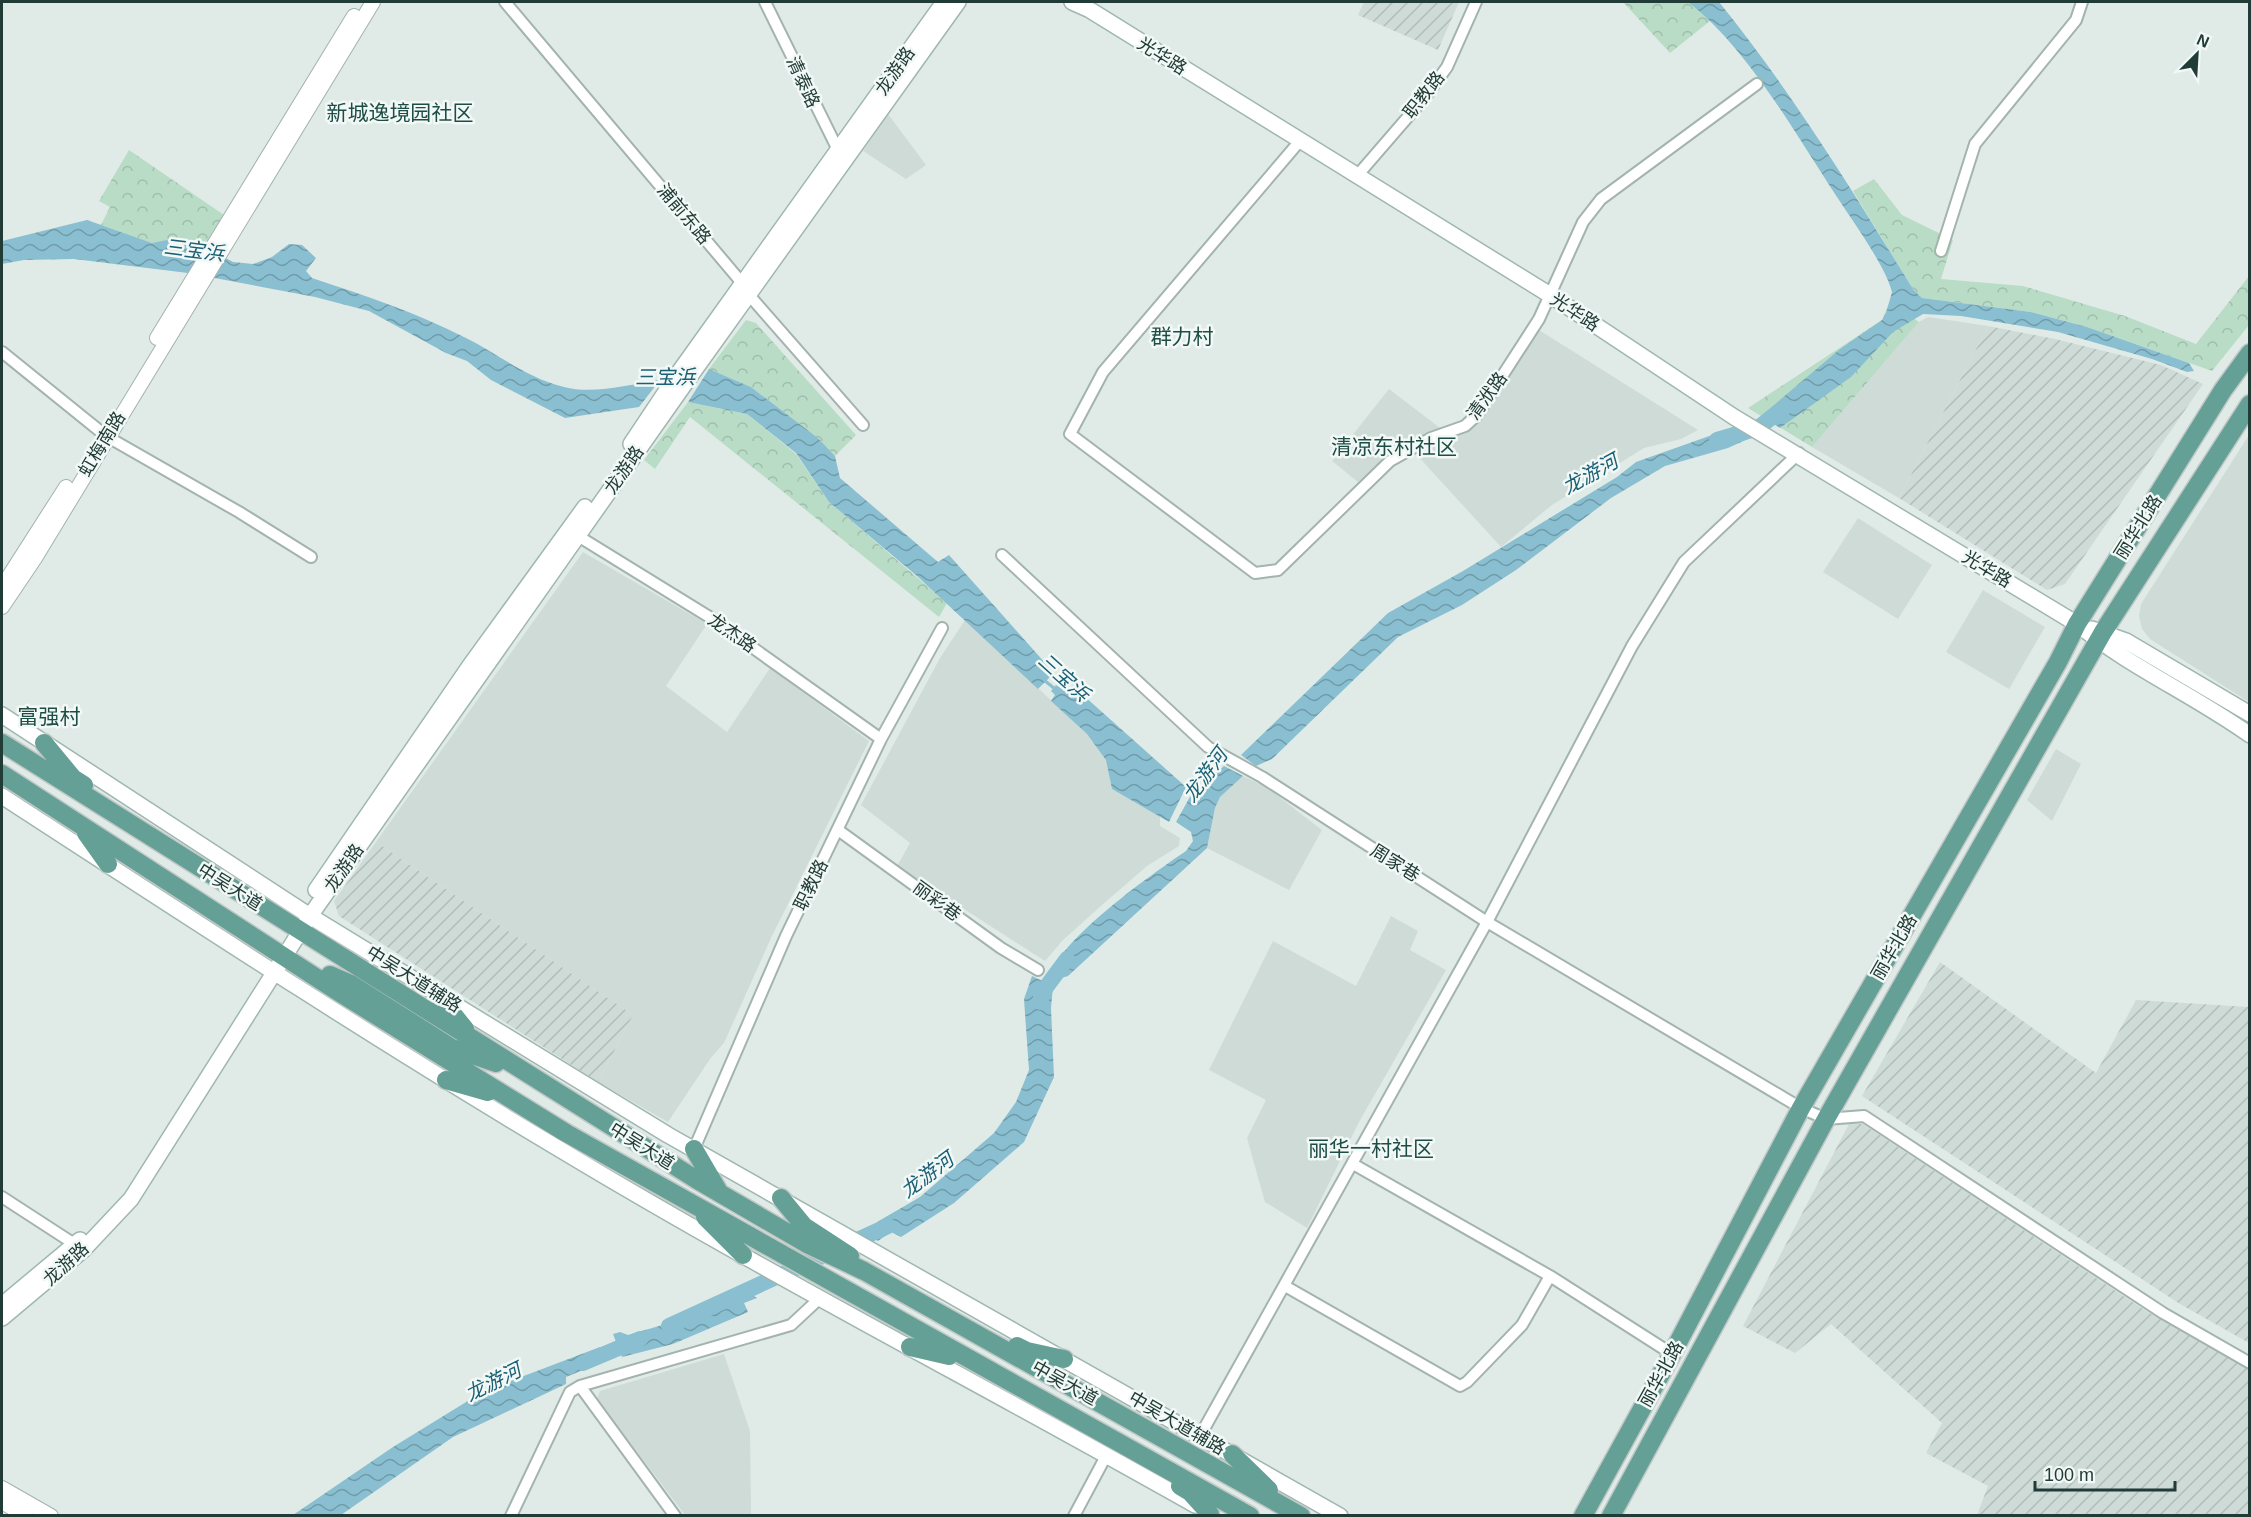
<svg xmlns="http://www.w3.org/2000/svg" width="2251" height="1517" font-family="Helvetica,'Noto Sans SC',sans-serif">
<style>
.built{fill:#cfdbd6}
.industrial{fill:url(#industrial-furrows)}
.forest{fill:url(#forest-crowns)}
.water{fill:url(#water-waves)}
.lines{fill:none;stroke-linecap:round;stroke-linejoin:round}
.stream{stroke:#89bfd0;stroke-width:3}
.river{stroke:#89bfd0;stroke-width:16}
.minor-casing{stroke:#a3b3ae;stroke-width:14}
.tertiary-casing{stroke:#a3b3ae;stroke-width:16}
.secondary-casing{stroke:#9fb7b0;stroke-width:18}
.primary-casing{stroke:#c1c8c7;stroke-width:21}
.minor{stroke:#fff;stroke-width:10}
.tertiary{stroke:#fff;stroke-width:14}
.secondary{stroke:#fff;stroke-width:15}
.primary{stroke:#65a096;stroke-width:18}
.labels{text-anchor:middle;stroke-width:5;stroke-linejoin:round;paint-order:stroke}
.street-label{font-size:18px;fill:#213b36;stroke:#f1f8f5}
.water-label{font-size:20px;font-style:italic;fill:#1c6076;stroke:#f1f8f5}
.quarter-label{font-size:21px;fill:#1e4d45;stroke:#f1f8f5}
</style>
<defs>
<pattern id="industrial-furrows" width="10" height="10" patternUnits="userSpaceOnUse" patternTransform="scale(1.5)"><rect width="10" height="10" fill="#cfdbd6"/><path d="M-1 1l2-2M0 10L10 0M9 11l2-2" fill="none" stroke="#b1bdb8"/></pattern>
<pattern id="forest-crowns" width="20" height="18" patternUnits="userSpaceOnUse" patternTransform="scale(1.5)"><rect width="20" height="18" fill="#b9dcc6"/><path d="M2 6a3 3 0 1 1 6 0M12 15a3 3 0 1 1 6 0" fill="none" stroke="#9fbeab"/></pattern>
<pattern id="water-waves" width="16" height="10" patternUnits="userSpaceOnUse" patternTransform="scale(1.5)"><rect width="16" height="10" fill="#89bfd0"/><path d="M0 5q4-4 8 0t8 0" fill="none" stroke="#709caa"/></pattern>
</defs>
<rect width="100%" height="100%" fill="#e0ebe7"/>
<path class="built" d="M888 114 926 165 906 179 863 151Z
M1928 317 1988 326 1899 498 1812 447 1919 322Z
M1539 330 1698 430 1681 439 1644 448 1552 505 1501 547 1416 454 1467 432 1482 418Z
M1389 389 1440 428 1387 455 1358 482 1332 461Z
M2249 435V702L2150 639 2142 629 2139 616 2141 604Z
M1858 518 1932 565 1898 619 1823 572Z
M583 552 707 624 666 686 727 732 770 668 869 741 771 938 724 1043 710 1059 668 1122 598 1082 633 1015 376 842Z
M1983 590 2045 627 2009 689 1946 652Z
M965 620 1087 734 1107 760 1112 789 1160 816V826L1180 838 1179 846 1147 866 1102 905 1063 940 1045 961 897 866 910 843 861 805 940 658Z
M2056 749 2081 764 2052 821 2027 800Z
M1243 776 1266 787 1322 830 1289 890 1207 848 1215 808 1220 797Z
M1391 916 1418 931 1410 950 1446 970 1359 1122 1307 1228 1265 1202 1247 1138 1266 1100 1209 1070 1273 941 1356 986Z
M724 1354 750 1431 751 1515H685L597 1399 600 1391Z"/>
<path class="industrial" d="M1364 2H1459L1438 50 1358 15Z
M1988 326 2055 339 2161 365 2203 384 2065 584 2047 590 1899 498Z
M376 842 633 1015 598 1082 339 916 334 901Z
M1940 962 2096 1073 2136 1000 2249 1007V1343L2180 1304 1862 1096Z
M1849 1124H1863L2146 1311 2249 1369V1515H1977L1988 1486 1926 1453 1942 1423 1831 1324 1795 1353 1743 1326Z"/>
<path class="forest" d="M1623 2H1695L1710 21 1670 53Z
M129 150 224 215 204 246 166 240 152 243 101 225 110 207 99 201Z
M1874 179 1902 215 1953 240 1941 279 2023 286 2125 316 2196 344 2249 276V325L2212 371 2087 327 2031 312 1922 298 1913 289 1853 191Z
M1890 301 1919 322 1812 447 1748 408 1882 320Z
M746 320 756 323 856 435 835 456 818 438 751 387 709 369Z
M688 402 747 414 796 454 829 502 947 603 939 617 690 417 655 469 644 460Z"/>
<path class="water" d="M1688 2H1719C1792 92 1852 190 1913 289L1922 298 2031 312 2087 327 2189 363 2194 371 2187 372 2152 359 2058 332 1961 316 1923 314 1893 332 1851 377 1780 428 1761 416 1840 349 1882 320 1886 313 1892 292C1885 265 1853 222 1837 197 1796 135 1747 47 1688 2Z
M87 220 152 243 166 240 204 246 233 262 253 264 272 257 289 244 302 245 316 258 306 271 312 278C366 296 415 312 466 338 500 355 525 377 564 387 594 395 630 384 660 380L639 407 565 418 491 380 467 361 446 353 369 311 315 297 188 273 74 259 24 260 2 264V241Z
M709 369 751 387 818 438 835 456 840 478 938 562 949 555 1054 673 1038 689 917 576 829 502 796 453 747 414 688 402Z
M1729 429 1748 439 1728 448 1665 466 1611 498 1516 570 1462 605 1398 637 1272 759 1256 766 1241 755 1388 613 1463 571 1617 477 1636 462Z
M1056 685 1061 688 1064 685 1070 690 1074 687 1186 787 1169 822 1112 789 1106 760 1087 734 1051 701 1055 695 1051 691Z
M1224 766 1243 776 1220 797 1215 808 1207 848 1068 976 1058 979 1050 973C1068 934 1149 876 1186 851L1193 841 1191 832 1176 822 1191 795Z
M1032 976 1053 986 1051 1008 1054 1077 1024 1142 954 1203 901 1237 891 1232 878 1241 865 1234 879 1227 877 1222 920 1197 994 1133 1016 1102 1029 1070 1024 999Z
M745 1291 757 1298 744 1303 748 1312 673 1344 622 1357 613 1334 620 1332 628 1335 714 1310 726 1297Z
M600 1347 605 1361 566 1377V1384L453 1437 341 1515H293L393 1447 484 1391Z"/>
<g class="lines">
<path class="stream" d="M1044 680 1055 689"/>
<path class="river" d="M1717 440 1758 428 1785 407
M1041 1002V994L1067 959
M669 1326 888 1226
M583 1363 640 1339"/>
<g class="minor-casing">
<path id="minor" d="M505 2 742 283 749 295 863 425
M765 2 840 154
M1299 142 1103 372 1070 434 1255 573 1278 570 1390 461 1431 438 1465 426 1477 415 1539 319 1583 222 1601 199 1757 84
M1356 177 1426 96 1447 67 1476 2
M1941 251 1975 144 2076 20 2082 2
M2 352 106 436 239 512 311 557
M578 536 711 618 881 739
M1002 555 1208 747 1262 777 1487 922 1801 1108 1826 1119 1864 1116 2163 1313 2250 1363
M838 830 1001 948 1038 970
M694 1149 786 936 881 739 942 628
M1353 1164 1550 1276 1672 1354
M2 1197 79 1247
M1285 1286 1460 1386 1467 1382 1522 1325 1550 1276
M580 1386 675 1516
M1200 1436 1487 922 1632 646 1684 562 1799 453
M511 1516 570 1392 580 1386 791 1325 820 1298
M1074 1516 1106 1456"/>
</g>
<g class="tertiary-casing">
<path id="tertiary" d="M157 338 354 16
M2 587 66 487
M2 607 35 558 373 2
M2 1488 51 1516
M2 1502 26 1516"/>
</g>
<g class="secondary-casing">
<path id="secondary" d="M1072 2 1090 10 1550 295 1734 417 2077 624C2130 667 2194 695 2250 735
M631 444 677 375 944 2
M2092 629 2126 641 2250 714
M2 715 310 916 668 1135 1340 1516
M2 796C185 915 368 1035 556 1147 765 1273 983 1385 1195 1505
M316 890 469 667 585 507
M2 1305 80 1240
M2 1318 83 1250 131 1199 310 916 691 375 958 2"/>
</g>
<g class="primary-casing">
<path id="primary" d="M2 743 697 1180 807 1244 864 1271 1301 1516
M44 743 73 778 84 785
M2 774 340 993 566 1133 1250 1516
M86 833 108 864
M329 981 327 979 330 975 351 984 452 1048 496 1063
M436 993 465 1029
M446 1080 488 1092
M694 1149 719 1192
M781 1198 804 1226 850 1256
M705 1217 743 1255
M1017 1346 1027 1351 1064 1359
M910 1347 949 1356
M1232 1454 1269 1490
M1180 1486 1190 1492 1210 1514
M1583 1516 1672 1354 1801 1108 2058 662 2077 624 2223 390 2250 353
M1611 1516 1826 1119 2103 632 2250 404"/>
</g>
<use href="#minor" class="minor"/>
<use href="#tertiary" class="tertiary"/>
<use href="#secondary" class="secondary"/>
<use href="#primary" class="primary"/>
</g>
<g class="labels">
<g class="street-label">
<text transform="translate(1162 56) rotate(32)" y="6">光华路</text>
<text transform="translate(895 71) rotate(-55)" y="6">龙游路</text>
<text transform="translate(803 82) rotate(65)" y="6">清泰路</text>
<text transform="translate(1424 95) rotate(-52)" y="6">职教路</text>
<text transform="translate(684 214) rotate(50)" y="6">浦前东路</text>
<text transform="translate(1575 312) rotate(33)" y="6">光华路</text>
<text transform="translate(1487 396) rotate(-54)" y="6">清洑路</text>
<text transform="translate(102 444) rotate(-59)" y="6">虹梅南路</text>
<text transform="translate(624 470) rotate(-55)" y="6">龙游路</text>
<text transform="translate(2138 527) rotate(-58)" y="6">丽华北路</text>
<text transform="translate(1987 569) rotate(31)" y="6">光华路</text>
<text transform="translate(732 633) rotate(35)" y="6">龙杰路</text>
<text transform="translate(1395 863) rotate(32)" y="6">周家巷</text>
<text transform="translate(344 868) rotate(-55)" y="6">龙游路</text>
<text transform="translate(811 885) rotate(-64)" y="6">职教路</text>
<text transform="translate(230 887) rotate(32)" y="6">中吴大道</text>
<text transform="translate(937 901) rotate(36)" y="6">丽彩巷</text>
<text transform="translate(1894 947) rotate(-60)" y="6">丽华北路</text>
<text transform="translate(414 979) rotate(32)" y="6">中吴大道辅路</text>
<text transform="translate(642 1146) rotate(32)" y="6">中吴大道</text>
<text transform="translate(66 1264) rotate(-43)" y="6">龙游路</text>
<text transform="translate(1661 1374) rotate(-61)" y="6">丽华北路</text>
<text transform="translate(1065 1383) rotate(29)" y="6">中吴大道</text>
<text transform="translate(1177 1423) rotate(30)" y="6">中吴大道辅路</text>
</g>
<g class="water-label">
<text transform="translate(194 250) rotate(7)" y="7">三宝浜</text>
<text x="665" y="384">三宝浜</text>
<text transform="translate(1590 474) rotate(-29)" y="7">龙游河</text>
<text transform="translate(1064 677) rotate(42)" y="7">三宝浜</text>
<text transform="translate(1205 775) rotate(-54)" y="7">龙游河</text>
<text transform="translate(927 1175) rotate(-37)" y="7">龙游河</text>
<text transform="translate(493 1382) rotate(-27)" y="7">龙游河</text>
</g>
<g class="quarter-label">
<text x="400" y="120">新城逸境园社区</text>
<text x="1182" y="344">群力村</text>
<text x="1394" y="454">清凉东村社区</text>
<text x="49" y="724">富强村</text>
<text x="1371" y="1156">丽华一村社区</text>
</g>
</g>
<rect width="2251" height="1517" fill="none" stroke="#213b36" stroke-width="6"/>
<g transform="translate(2197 54) rotate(24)" stroke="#f1f8f5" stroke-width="4.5" paint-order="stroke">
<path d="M0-4.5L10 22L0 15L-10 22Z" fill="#213b36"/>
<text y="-9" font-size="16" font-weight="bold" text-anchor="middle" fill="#213b36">N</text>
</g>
<path d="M2035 1481v9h140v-9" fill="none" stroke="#213b36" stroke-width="3"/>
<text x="2044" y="1481" font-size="18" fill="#213b36" stroke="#f1f8f5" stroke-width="4.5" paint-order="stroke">100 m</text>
</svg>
